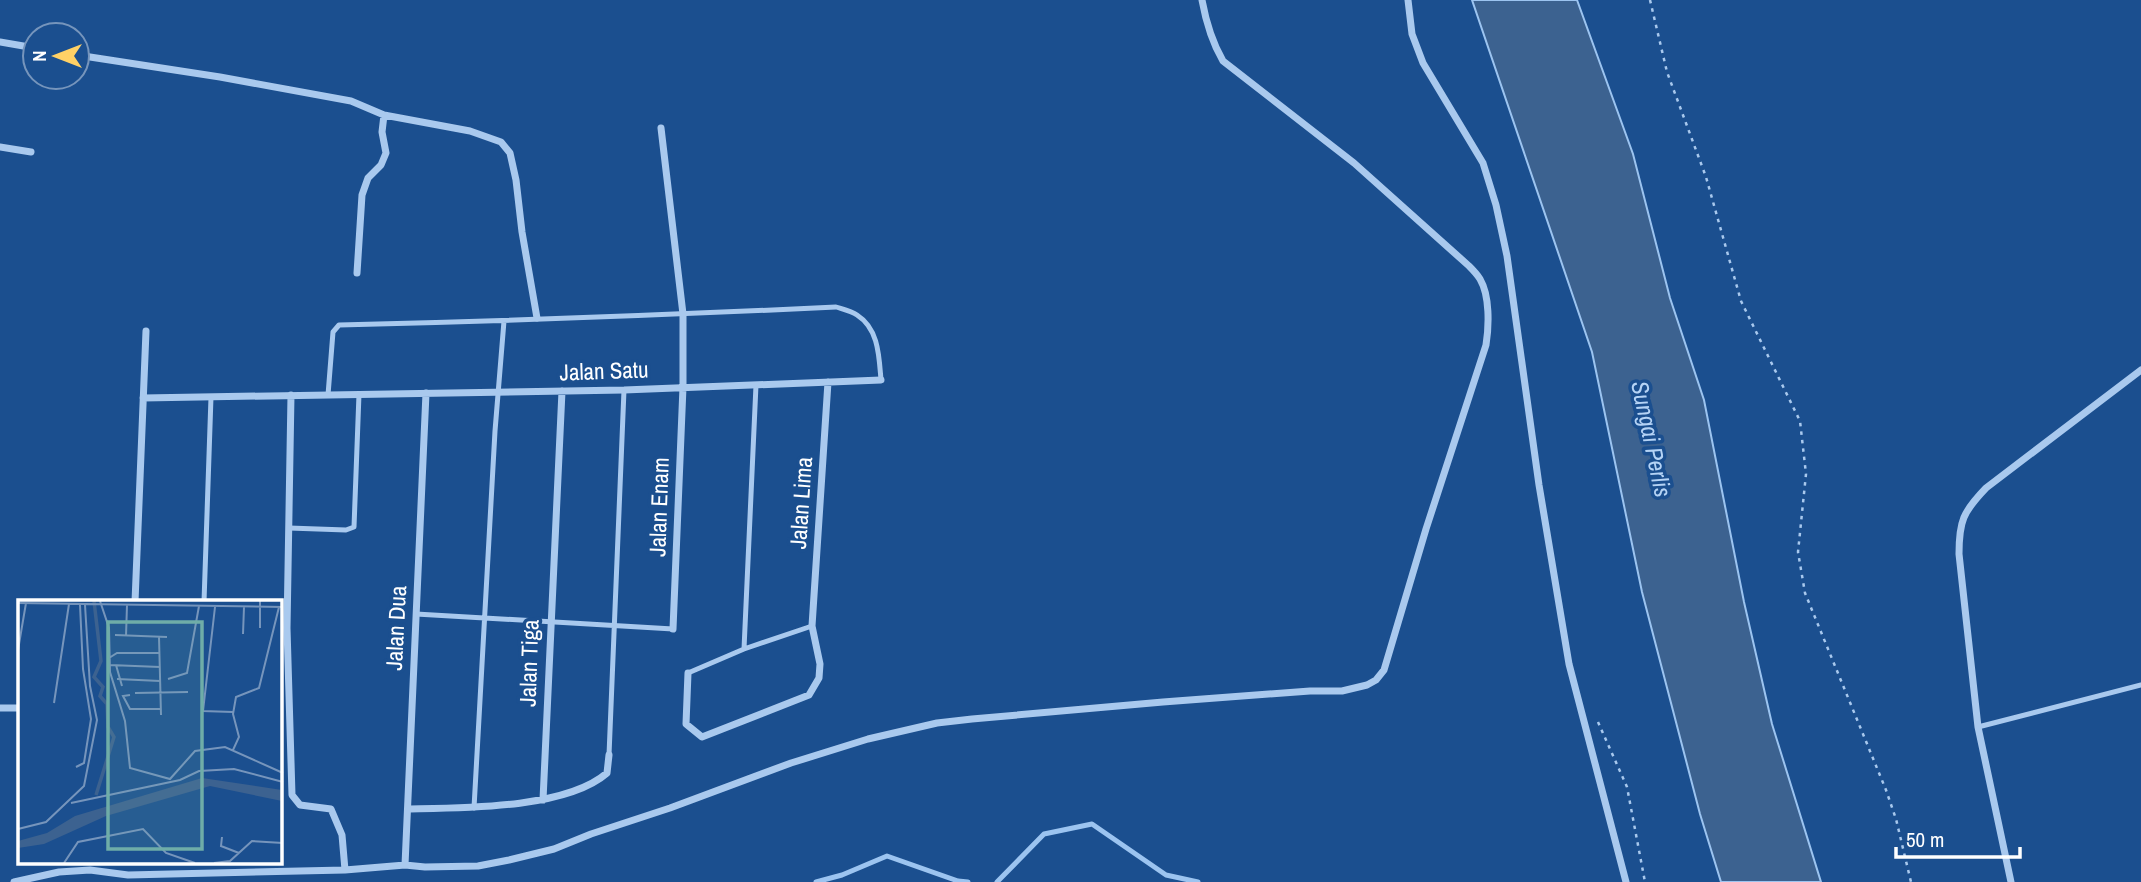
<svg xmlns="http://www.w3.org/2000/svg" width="2141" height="882" font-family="'Archivo Narrow',sans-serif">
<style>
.water{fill:#3c6290;stroke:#9cc4f0;stroke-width:2}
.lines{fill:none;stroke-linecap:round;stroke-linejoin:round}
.stream{stroke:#9cc4f0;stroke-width:5}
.path{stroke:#a9c9ee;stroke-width:2.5;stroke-dasharray:3.5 5;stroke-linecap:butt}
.lane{stroke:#a9c9ee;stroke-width:5}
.street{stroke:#a9c9ee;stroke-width:7}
.labels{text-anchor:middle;stroke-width:7;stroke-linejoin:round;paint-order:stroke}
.street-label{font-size:23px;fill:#fff;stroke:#1b4f8f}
.water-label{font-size:24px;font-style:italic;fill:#b5d3f5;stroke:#1b4f8f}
.inset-river{fill:none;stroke:#3c6290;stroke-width:3.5}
.inset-road{fill:none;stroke:#7695bc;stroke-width:2}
.view{fill:#6fada8;fill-opacity:0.15;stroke:#6fada8;stroke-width:3.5}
.inset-edge{fill:none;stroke:#fff;stroke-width:3.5}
</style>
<rect width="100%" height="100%" fill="#1b4f8f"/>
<path class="water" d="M1472 0H1577L1633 154 1670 298 1704 400 1744 602 1772 724 1821 882H1721L1700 814 1642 592 1592 352Z"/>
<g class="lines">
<path class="stream" d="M816 882 842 875 887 856 958 881 968 882
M997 882 1044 834 1092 824 1166 875 1198 882"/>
<path class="path" d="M1650 0 1667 72 1706 177 1741 301 1800 421 1806 474 1798 552 1805 593 1886 790 1896 819 1911 882
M1598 722 1627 787 1645 882"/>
<path class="lane" d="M328 395 333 332 339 325C504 321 670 315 836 307 842 309 851 311 857 315 879 329 879 357 881 380
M289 528 346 530 354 527 359 394
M204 602 211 397
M416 614 673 629
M744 649 812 626
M688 673 744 649 756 385
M1978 727 2141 685
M609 755 624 390
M474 808 495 431 504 321"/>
<path class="street" d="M1408 0 1412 34 1423 63 1483 163 1496 205 1507 256 1539 485 1569 664 1626 882
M0 42 35 48
M77 55 220 77 351 101 384 115 470 131 501 142 510 153 516 180 522 232 537 318
M661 128 683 314V387L673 629
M0 147 31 152
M357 273 362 195 368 178 381 165 386 153 382 132 384 115
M291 395 287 628 292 795 300 805 331 809 342 835 345 870
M143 398 624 390 881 380
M135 602 146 331
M688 673 686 724 702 737 809 695 819 678 820 664 812 626 828 382
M0 708H19
M543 800 562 391
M408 809C461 808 566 809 607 773L609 755
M405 865 426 393
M14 882 59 872 90 870 128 875 345 870 405 865 425 867 478 866 509 860 554 849 591 834 670 808 791 763 868 739 937 723 972 719 1163 702 1310 691H1342L1367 685 1376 680 1384 670 1426 529 1486 345C1489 326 1490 296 1480 279 1477 274 1473 270 1469 266L1354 163 1223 61C1212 42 1206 22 1202 0
M2011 882 1978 727 1959 554C1959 521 1963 512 1986 488L2141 370"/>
</g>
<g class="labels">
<g class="street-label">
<text transform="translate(604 371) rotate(-2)" y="8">Jalan Satu</text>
<text transform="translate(801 503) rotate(-86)" y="8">Jalan Lima</text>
<text transform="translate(659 507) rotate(-88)" y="8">Jalan Enam</text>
<text transform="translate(396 628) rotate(-87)" y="8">Jalan Dua</text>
<text transform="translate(529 663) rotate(-88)" y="8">Jalan Tiga</text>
</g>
<g class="water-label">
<text transform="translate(1651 439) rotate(78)" y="8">Sungai Perlis</text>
</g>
</g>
<g transform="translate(18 600)">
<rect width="264" height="264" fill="#1b4f8f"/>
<path d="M184 178 264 190V201L192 186 88 216 26 244 0 248V241L29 233 57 216Z" fill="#3c6290"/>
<path class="inset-river" d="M76 1 83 61 76 77 85 87 82 96 89 104 90 127 96 137 78 195"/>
<path class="inset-road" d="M82 1 91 28 92 72 107 121 112 168 152 179 177 151 207 147 265 173M0 3 265 7M197 7 185 111 215 112M242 28V1M225 34 226 7M97 35 149 37M108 36 109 5M141 37 143 115M0 50 8 3M91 58 99 53H142M92 65 142 67M98 65 104 86M99 79 142 81M150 79 169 73 181 6M117 93 170 92M112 95 105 96 112 109H143M36 103 51 4M215 150 221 137 215 114 218 97 241 88 261 7M58 167 66 163 73 119 65 69 62 5M53 203 162 180 181 171 216 169 265 182M0 229 28 222 66 186 79 120 72 86 67 5M204 237 203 246 221 253M46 263 60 242 125 229 148 253 177 263M196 263 212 261 234 241 265 243"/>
<path class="view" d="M90 22H184V249H90Z"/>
<rect width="264" height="264" class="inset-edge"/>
</g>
<g transform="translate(56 56) rotate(270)"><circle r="33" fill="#1b4f8f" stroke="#7695bc" stroke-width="2"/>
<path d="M0-5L12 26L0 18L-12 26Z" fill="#ffd166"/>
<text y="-10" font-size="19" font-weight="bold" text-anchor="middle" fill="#ffffff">N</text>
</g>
<path d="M1896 847v10h124v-10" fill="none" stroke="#ffffff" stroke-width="3.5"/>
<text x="1906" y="847" font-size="21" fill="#ffffff" stroke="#1b4f8f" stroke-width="5" paint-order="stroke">50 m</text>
</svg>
